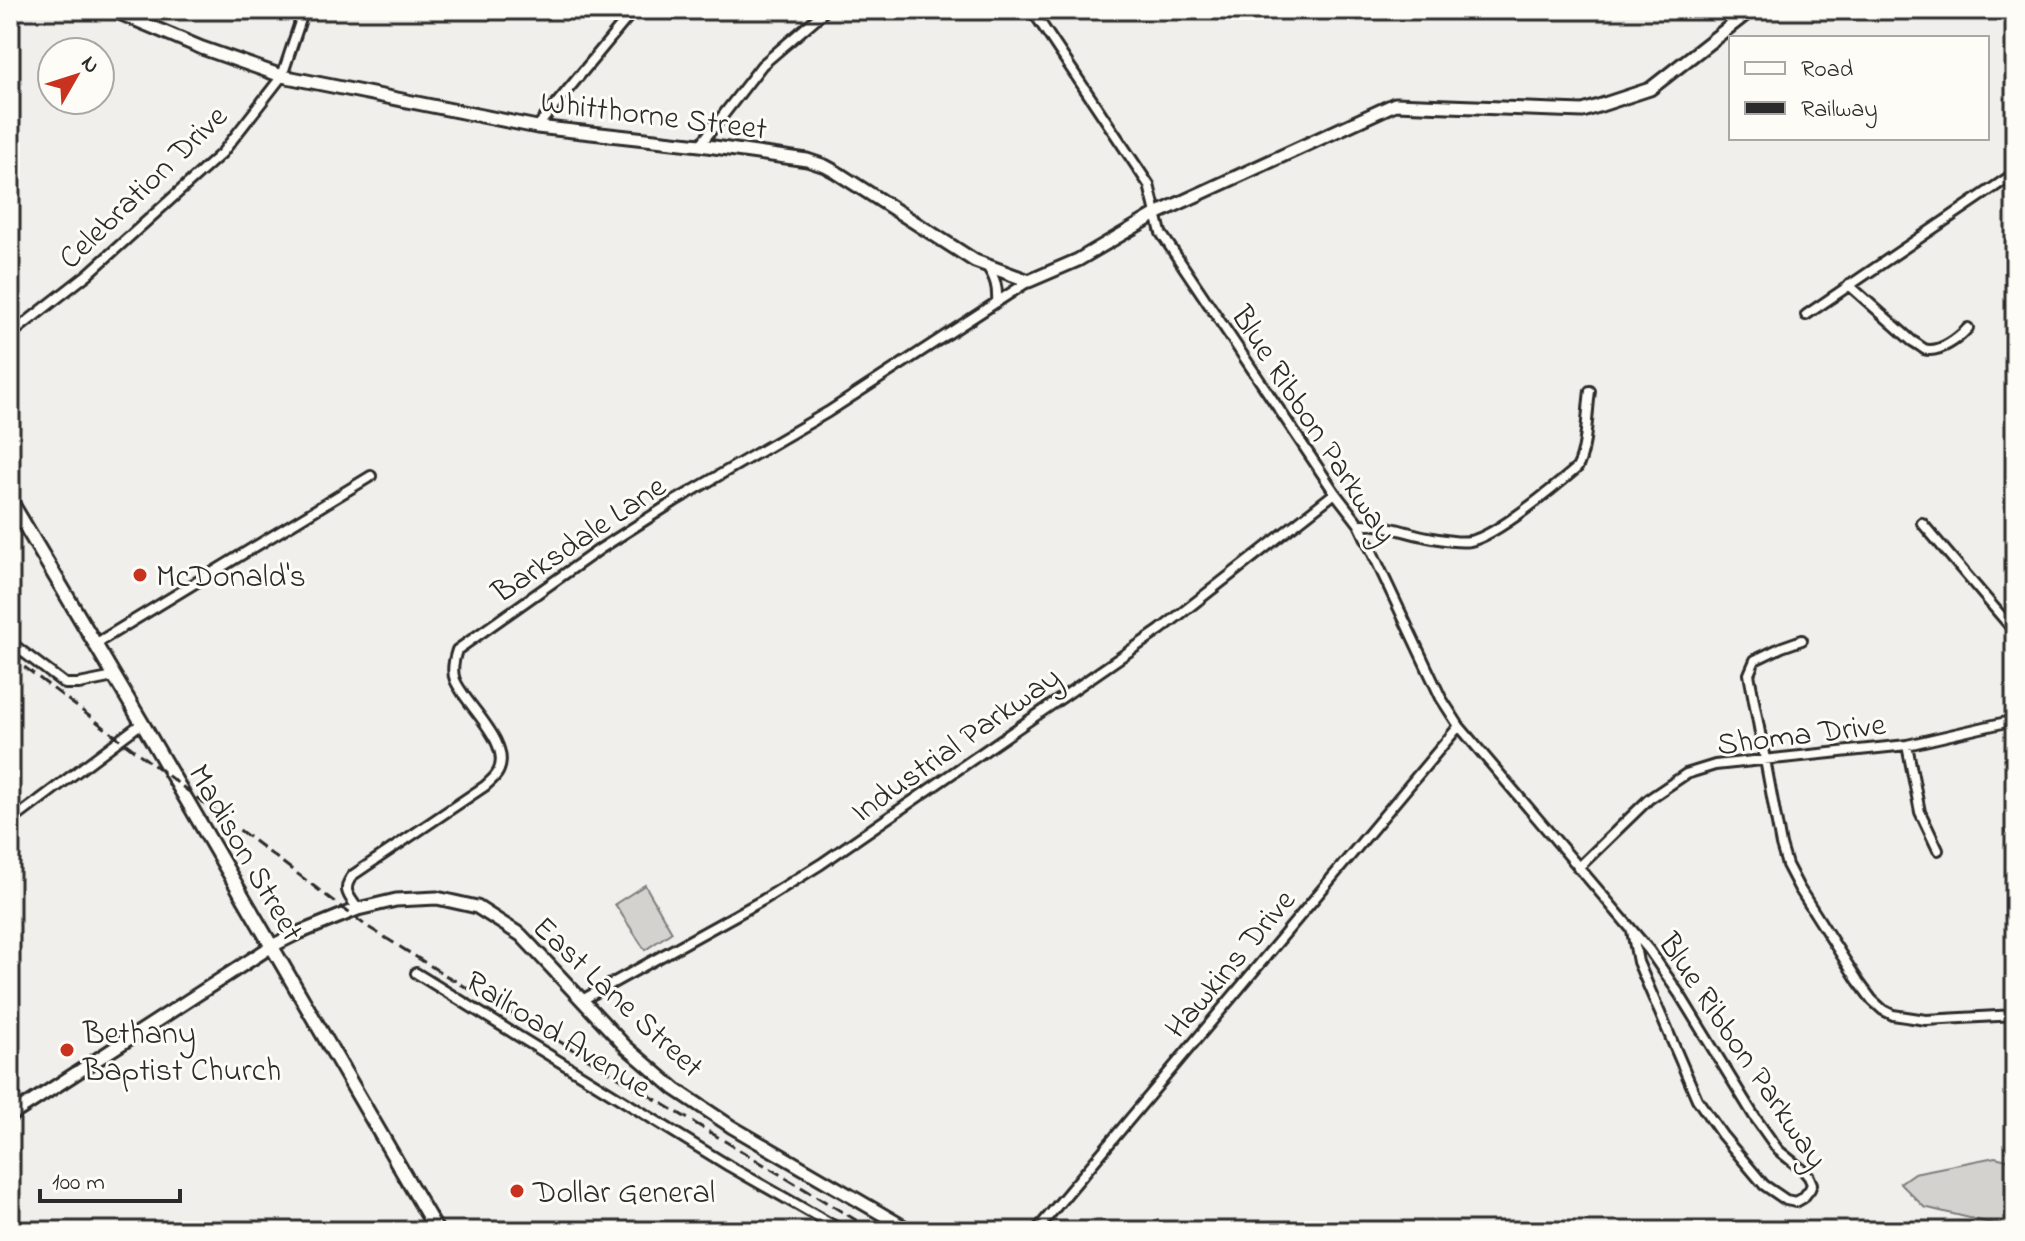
<svg xmlns="http://www.w3.org/2000/svg" width="2025" height="1241" font-family="'Indie Flower',sans-serif">
<style>
.green{fill:#d3d2cf;stroke:#7f7e7d;stroke-width:2}
.lines{fill:none;stroke-linecap:round;stroke-linejoin:round}
.street-casing{stroke:#2b2b2b;stroke-width:14}
.secondary-casing{stroke:#2b2b2b;stroke-width:17}
.primary-casing{stroke:#2b2b2b;stroke-width:18}
.street{stroke:#fdfcf7;stroke-width:8}
.secondary{stroke:#fdfcf7;stroke-width:11}
.primary{stroke:#fdfcf7;stroke-width:12}
.rail{stroke:#2b2b2b;stroke-width:3;stroke-dasharray:12 6;stroke-linecap:butt}
.poi-dot{fill:#c8321e;stroke:#fdfcf7;stroke-width:3}
.labels{text-anchor:middle;stroke-width:6;stroke-linejoin:round;paint-order:stroke}
.street-label{font-size:32px;fill:#2b2b2b;stroke:#fdfcf7}
.poi-label{font-size:32px;fill:#2b2b2b;stroke:#fdfcf7;text-anchor:start}
</style>
<rect width="100%" height="100%" fill="#f0efeb"/>
<filter id="ink" filterUnits="userSpaceOnUse"><feTurbulence type="fractalNoise" baseFrequency=".0125" numOctaves="2"/><feDisplacementMap in="SourceGraphic" scale="16" xChannelSelector="R" yChannelSelector="G"/><feConvolveMatrix kernelMatrix="1 2 1 2 8 2 1 2 1" color-interpolation-filters="sRGB"/></filter>
<g filter="url(#ink)">
<path class="green" d="M645 885 672 932 645 950 615 904Z
M1995 1157 2015 1162V1229L1924 1207 1900 1183 1914 1173Z"/>
<g class="lines">
<g class="street-casing">
<path id="street" d="M1032 10 1149 185 1161 233 1335 493 1359 524 1441 698 1459 726 1649 950 1680 995 1754 1116 1778 1150 1804 1171 1809 1177 1812 1184 1810 1189 1803 1198 1796 1202 1786 1200 1764 1185 1722 1135 1697 1099 1638 962 1632 931
M537 127 634 10
M700 145 762 65 826 10
M987 266C995 278 998 287 997 302
M1849 285 1912 341C1914 342 1923 348 1924 349 1939 354 1959 338 1968 328
M1806 315 2015 173
M10 335 88 274 222 153 282 76 304 10
M1922 523 2015 632
M1359 524C1385 523 1408 534 1433 538 1444 540 1459 543 1470 541 1496 536 1556 486 1577 468 1587 452 1587 410 1590 391
M1802 640 1782 647 1755 660 1749 674 1781 845 1787 865 1799 888 1858 981 1872 1000 1883 1010 1893 1015 1926 1020 2015 1015
M10 642 65 684H79L114 677
M95 644 371 476
M1907 745 1920 812 1938 850
M10 822 142 723
M1578 868 1649 799 1686 774 1715 765 1907 745 2015 720
M358 909C349 896 341 890 353 875L485 786C490 781 495 778 498 772 513 743 465 705 455 680 451 670 454 659 457 650L600 549 675 501 828 412 1029 281
M416 973 729 1166 843 1231
M582 1000 763 900 821 864 1160 630 1335 493
M1036 1231 1459 726"/>
</g>
<g class="secondary-casing">
<path id="secondary" d="M112 10 202 48 282 76 537 127 700 145 807 160 825 166 836 172 975 261 1029 281 1078 260 1158 213 1395 104 1583 111 1650 89 1751 10
M10 1116 272 946 296 934 358 909 396 900 437 898 477 907 521 935 626 1047 675 1089 732 1127 911 1231"/>
</g>
<g class="primary-casing">
<path id="primary" d="M10 500 142 723 437 1231"/>
</g>
<use href="#street" class="street"/>
<use href="#secondary" class="secondary"/>
<use href="#primary" class="primary"/>
<path class="rail" d="M10 656 365 925 445 975 557 1040 874 1231"/>
</g>
</g>
<g class="poi-dot">
<circle cx="140" cy="575" r="8"/>
<circle cx="67" cy="1050" r="8"/>
<circle cx="517" cy="1191" r="8"/>
</g>
<g class="labels">
<g class="street-label">
<text transform="translate(654 114) rotate(7)" y="11">Whitthorne Street</text>
<text transform="translate(142 186) rotate(-44)" y="11">Celebration Drive</text>
<text transform="translate(1315 424) rotate(57)" y="11">Blue Ribbon Parkway</text>
<text transform="translate(578 538) rotate(-34)" y="11">Barksdale Lane</text>
<text transform="translate(1801 733) rotate(-7)" y="11">Shoma Drive</text>
<text transform="translate(955 743) rotate(-35)" y="11">Industrial Parkway</text>
<text transform="translate(247 852) rotate(60)" y="11">Madison Street</text>
<text transform="translate(1229 963) rotate(-50)" y="11">Hawkins Drive</text>
<text transform="translate(619 996) rotate(43)" y="11">East Lane Street</text>
<text transform="translate(559 1033) rotate(32)" y="11">Railroad Avenue</text>
<text transform="translate(1744 1050) rotate(56)" y="11">Blue Ribbon Parkway</text>
</g>
<g class="poi-label">
<text x="156" y="586">McDonald's</text>
<text x="83" y="1043">Bethany<tspan x="83" dy="37">Baptist Church</tspan></text>
<text x="533" y="1202">Dollar General</text>
</g>
</g>
<rect width="2025" height="1241" fill="none" stroke="#fdfcf7" stroke-width="40"/>
<rect x="20" y="20" width="1985" height="1201" fill="none" stroke="#2b2b2b" stroke-width="3" filter="url(#ink)"/>
<rect x="1729" y="36" width="260" height="104" fill="#fdfcf7" stroke="#a9a8a5" stroke-width="2"/>
<rect x="1745" y="62" width="40" height="12" fill="#fdfcf7" stroke="#a9a8a5" stroke-width="2"/>
<text x="1801" y="76" font-size="24" fill="#2b2b2b">Road</text>
<rect x="1745" y="102" width="40" height="12" fill="#2b2b2b" stroke="#a9a8a5" stroke-width="2"/>
<text x="1801" y="116" font-size="24" fill="#2b2b2b">Railway</text>
<g transform="translate(76 76) rotate(51)"><circle r="38" fill="#fdfcf7" stroke="#a9a8a5" stroke-width="2"/>
<path d="M0-6L14 30L0 20L-14 30Z" fill="#c8321e"/>
<text y="-12" font-size="22" font-weight="bold" text-anchor="middle" fill="#2b2b2b">N</text>
</g>
<path d="M40 1189v12h140v-12" fill="none" stroke="#2b2b2b" stroke-width="4"/>
<text x="52" y="1189" font-size="24" fill="#2b2b2b" stroke="#fdfcf7" stroke-width="6" paint-order="stroke">100 m</text>
</svg>
